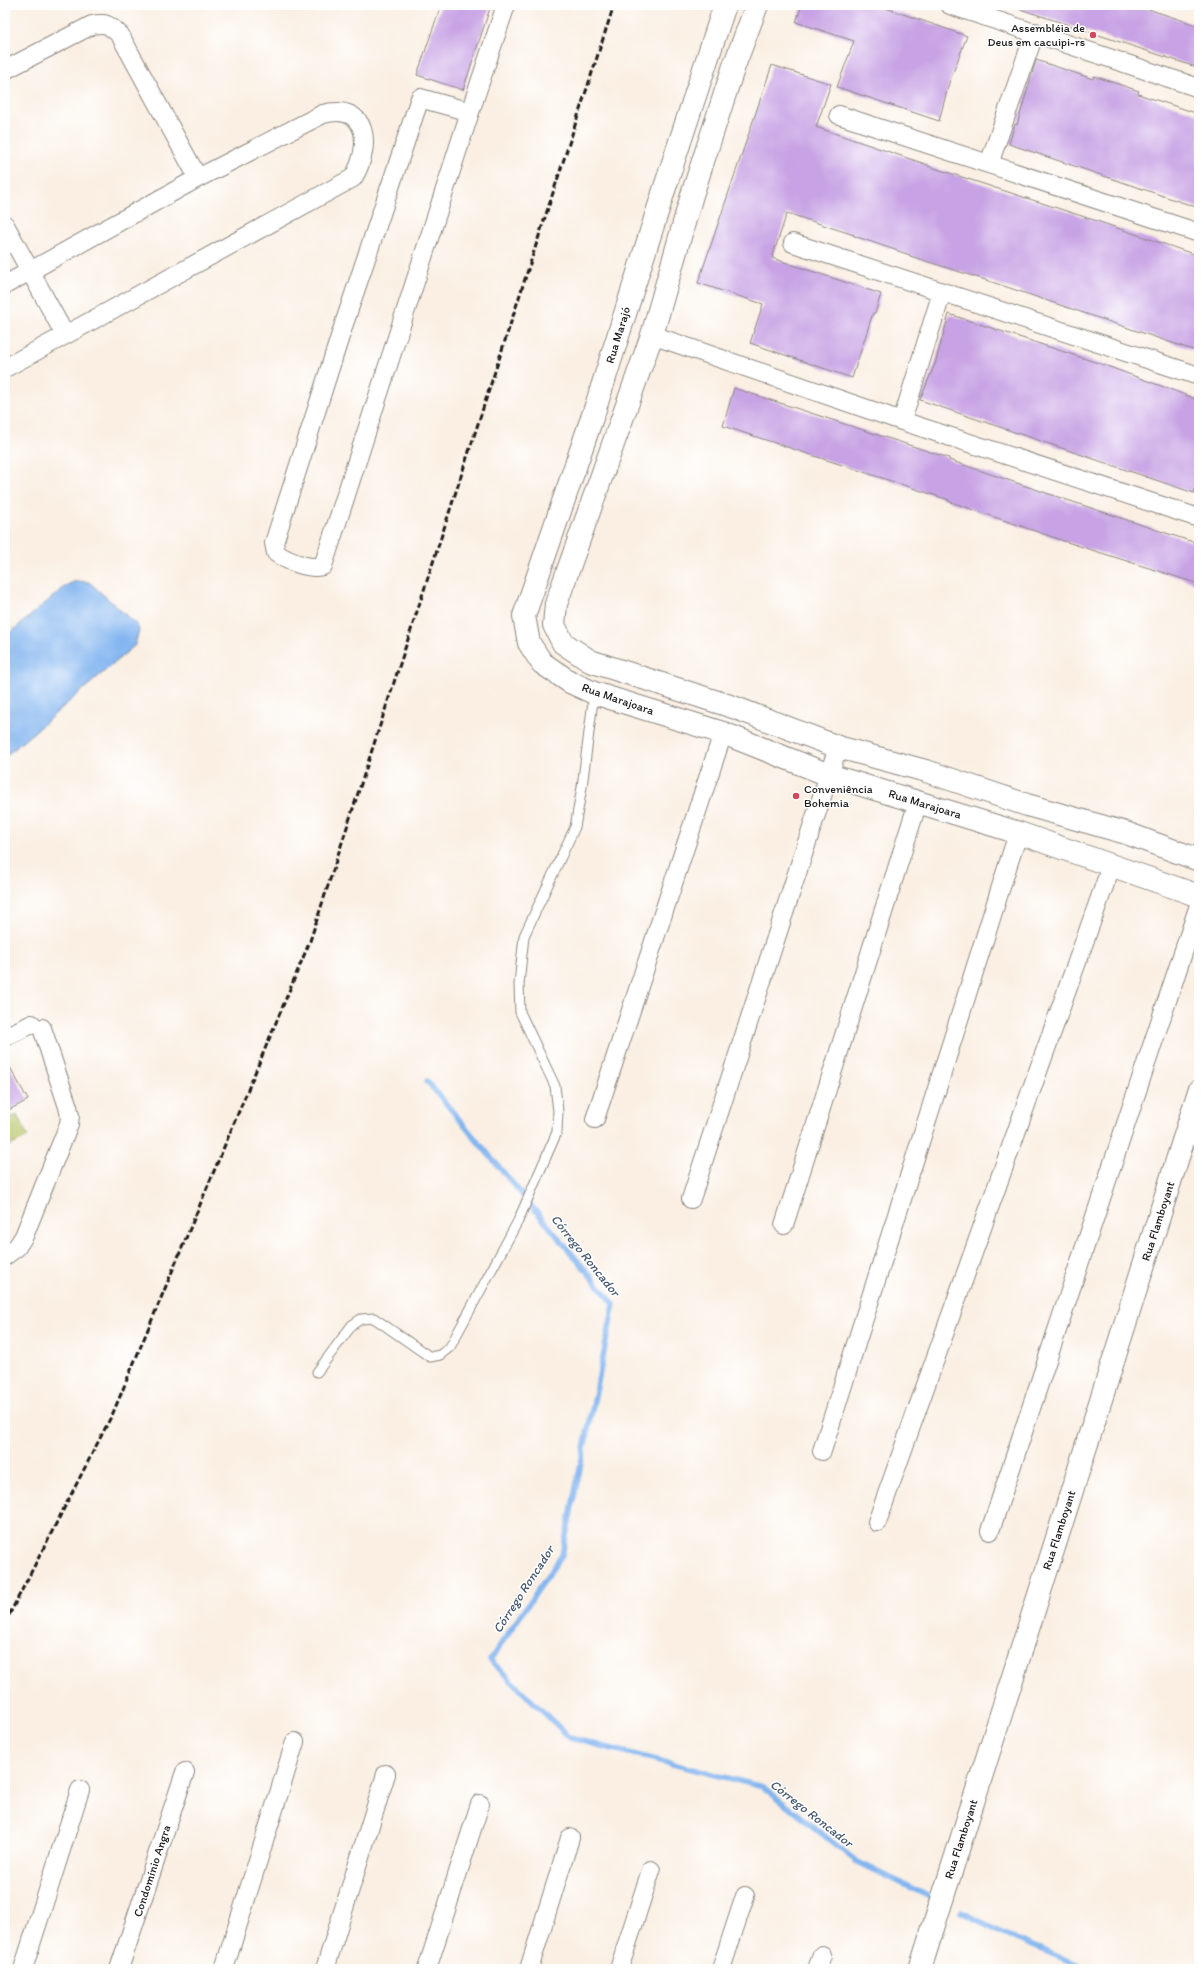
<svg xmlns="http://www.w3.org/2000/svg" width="1204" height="1974" font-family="Itim,sans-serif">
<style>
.green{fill:#bac86a;stroke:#6b7243}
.water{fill:#83b5f0;stroke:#506886}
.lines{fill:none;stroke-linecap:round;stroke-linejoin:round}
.stream{stroke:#83b5f0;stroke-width:5.5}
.building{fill:#c7a2e4}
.lane-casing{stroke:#8b867f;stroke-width:11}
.street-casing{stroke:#8b867f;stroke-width:20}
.secondary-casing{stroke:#8b867f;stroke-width:24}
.lane{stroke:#fff;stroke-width:9}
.street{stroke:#fff;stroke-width:18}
.secondary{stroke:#fff;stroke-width:22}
.rail{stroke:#1c1c1c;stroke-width:3;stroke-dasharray:6 3;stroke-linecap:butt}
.poi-dot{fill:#d1495b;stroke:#fff;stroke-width:1.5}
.labels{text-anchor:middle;stroke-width:3;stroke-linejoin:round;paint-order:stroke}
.poi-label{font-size:12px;fill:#1c1c1c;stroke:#fff;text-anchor:end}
.street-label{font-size:12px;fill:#1c1c1c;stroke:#fff}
.water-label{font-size:13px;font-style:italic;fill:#455971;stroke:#fff}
</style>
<rect width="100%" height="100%" fill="#fff"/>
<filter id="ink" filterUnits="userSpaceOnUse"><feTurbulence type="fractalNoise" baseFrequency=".025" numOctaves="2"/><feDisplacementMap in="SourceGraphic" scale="8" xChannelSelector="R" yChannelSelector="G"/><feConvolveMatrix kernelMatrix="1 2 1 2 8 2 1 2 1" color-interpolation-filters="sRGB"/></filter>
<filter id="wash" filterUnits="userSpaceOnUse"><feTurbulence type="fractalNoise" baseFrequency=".012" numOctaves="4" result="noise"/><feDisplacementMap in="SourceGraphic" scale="16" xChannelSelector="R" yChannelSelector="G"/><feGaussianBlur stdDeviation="0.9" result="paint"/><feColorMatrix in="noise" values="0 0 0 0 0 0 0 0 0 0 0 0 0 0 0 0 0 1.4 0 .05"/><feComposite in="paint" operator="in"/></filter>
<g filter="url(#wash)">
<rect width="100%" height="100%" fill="#faefe2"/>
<path class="green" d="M17 1115 28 1137 5 1148V1121Z"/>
<path class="water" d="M76 581 89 582 137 625 139 630 135 645 5 757V637L67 585Z"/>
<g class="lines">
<path class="stream" d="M427 1081 614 1304 562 1555 490 1660 570 1738 763 1787 856 1861 934 1899
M961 1912 1016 1939 1088 1969"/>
</g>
<g id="blocks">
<path class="building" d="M441 5H491L463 90 417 75Z
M802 5H877L967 36 949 83 939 121 837 87 854 41 796 22Z
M1018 5H1136L1199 26V68L1017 8Z
M1036 60 1093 79 1094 76 1139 91 1138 94 1199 114V208L1009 144 1015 124 1017 125Z
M772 65 831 84 816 127 928 165V166L1097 221 1199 256V352L995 283 910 256V255L854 236V235L787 213 772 258 881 294 875 313H873L852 378 750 343 763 304 698 283Z
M949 314 1107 366 1199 400V477L1194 493 920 400 935 364Z
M734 388 949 458V460L1064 499 1199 544V584L1067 542 948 501 949 500 723 426Z
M5 1058 28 1100 5 1112Z"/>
</g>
</g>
<g filter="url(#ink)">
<use href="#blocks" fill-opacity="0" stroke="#8b867f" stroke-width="1"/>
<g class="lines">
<g class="lane-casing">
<path id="lane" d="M317 1372 352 1325 361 1319 374 1318 430 1357 440 1355 450 1347 518 1221 557 1132 558 1111 555 1086 520 1012 519 984 524 936 575 827 582 787 594 693"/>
</g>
<g class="street-casing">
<path id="street" d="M950 5 1199 88
M5 70 92 25C107 22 109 25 120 35L198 178
M470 112 420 98 344 324 274 543 276 553C287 561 310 570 323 566L470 112 506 5
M839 115 1199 233
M989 164 1035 32
M5 225 65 335
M793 243 1199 376
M5 285 198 178 323 114C369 102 372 147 353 178L5 368
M652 335 902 421 1199 518
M902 421 942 292
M5 1037 32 1024
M595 1119 723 733
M691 1199 838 747
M784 1225 918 802
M5 1256 17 1247 24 1236 69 1124 70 1116 68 1107 42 1028
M822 1451 1013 849 1019 833
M877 1522 1112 864
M990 1531 1199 905
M23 1969 80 1790
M119 1969 185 1772
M224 1969 295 1742
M325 1969 386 1774
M427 1969 480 1804
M529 1969 570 1838
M619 1969 651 1870
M721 1969 745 1896
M817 1969 822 1955"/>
</g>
<g class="secondary-casing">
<path id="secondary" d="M725 5 666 184 595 409 524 616 529 643 542 663 570 682 594 693 723 733 829 775 1019 833 1199 896
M757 5 734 66 692 195 652 335 556 604 554 625 563 643 590 661 733 707 838 747 926 771 1027 805 1126 833 1199 860
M920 1969 1199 1091"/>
</g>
<use href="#lane" class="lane"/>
<use href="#street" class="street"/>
<use href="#secondary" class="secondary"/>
<path class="rail" d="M5 1623 113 1413 310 941 614 5"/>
</g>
</g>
<g class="poi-dot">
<circle cx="1093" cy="35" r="4"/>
<circle cx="796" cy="796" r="4"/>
</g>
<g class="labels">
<g class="poi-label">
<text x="1085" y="32">Assembléia de<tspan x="1085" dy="14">Deus em cacuipi-rs</tspan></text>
<text x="804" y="793" text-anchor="start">Conveniência<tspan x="804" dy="14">Bohemia</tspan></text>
</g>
<g class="street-label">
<text transform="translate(618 335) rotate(-73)" y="4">Rua Marajó</text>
<text transform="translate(618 699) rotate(19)" y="4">Rua Marajoara</text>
<text transform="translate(925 804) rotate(17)" y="4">Rua Marajoara</text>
<text transform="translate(1158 1221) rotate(-72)" y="4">Rua Flamboyant</text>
<text transform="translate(1059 1530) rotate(-72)" y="4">Rua Flamboyant</text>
<text transform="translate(961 1839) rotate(-72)" y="4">Rua Flamboyant</text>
<text transform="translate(152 1871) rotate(-72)" y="4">Condomínio Angra</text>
</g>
<g class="water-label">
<text transform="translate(586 1255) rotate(51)" y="5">Córrego Roncador</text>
<text transform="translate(523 1589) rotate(-57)" y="5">Córrego Roncador</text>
<text transform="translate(812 1813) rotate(38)" y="5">Córrego Roncador</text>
</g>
</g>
<rect width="1204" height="1974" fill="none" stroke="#fff" stroke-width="20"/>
</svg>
